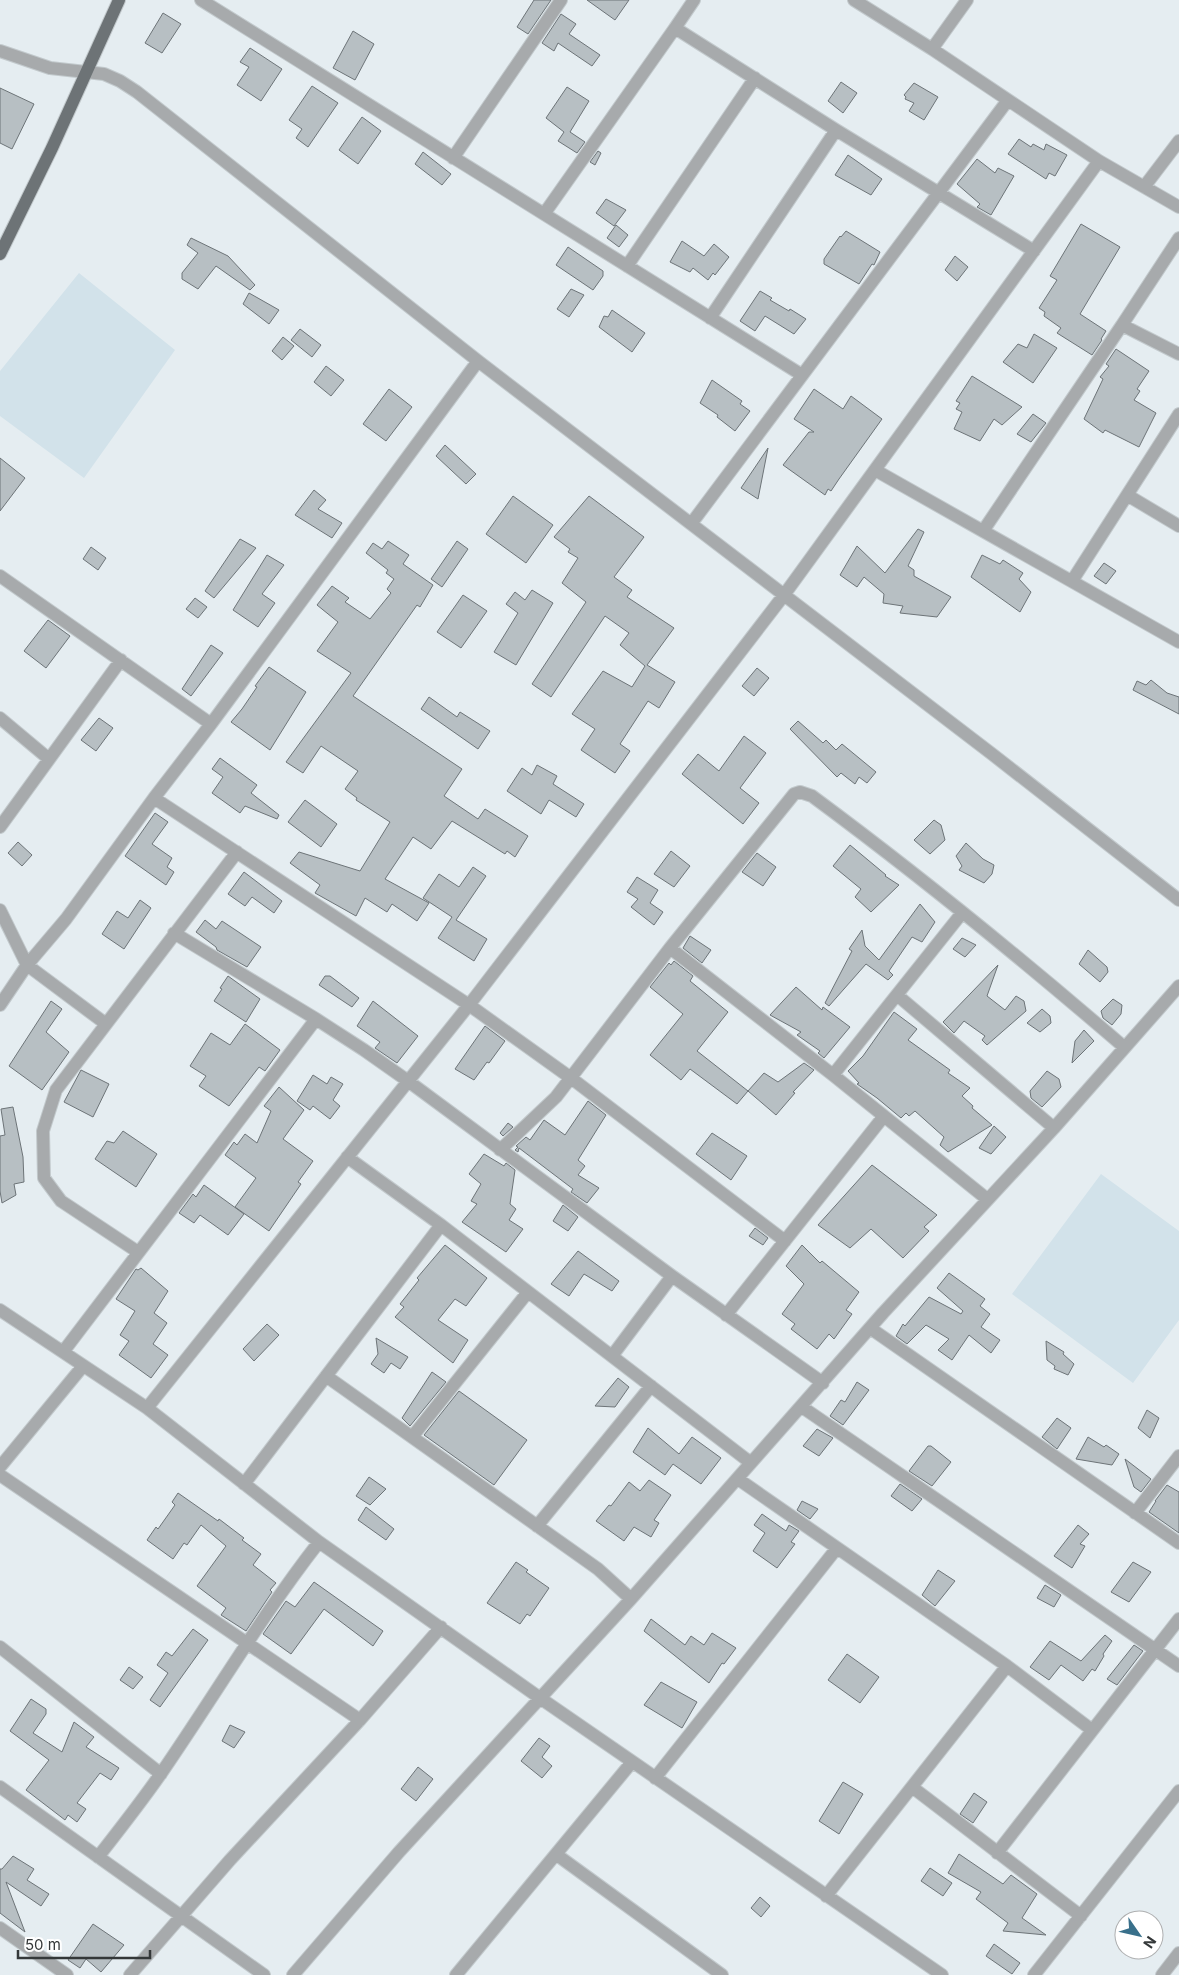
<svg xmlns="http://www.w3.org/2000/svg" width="1179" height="1975" font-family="Inter,sans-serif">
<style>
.built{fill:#d2e2ea}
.building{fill:#b7bfc3;stroke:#6d7478}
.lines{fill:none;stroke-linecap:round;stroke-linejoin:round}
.minor-casing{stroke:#c2c9cc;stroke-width:14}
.major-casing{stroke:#c2c9cc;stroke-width:14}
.minor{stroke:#a7aaac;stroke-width:12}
.major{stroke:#6d7376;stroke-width:12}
</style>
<rect width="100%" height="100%" fill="#e5edf1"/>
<path class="built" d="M79 273 175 350 84 478 0 416V371Z
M1101 1174 1179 1231V1320L1133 1383 1012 1294Z"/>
<path class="building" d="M534 0H551L528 34 517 27Z
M587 0H629L615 20Z
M163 13 181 24 162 53 145 43Z
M561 14 576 24 569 34 600 55 592 66 558 43 554 51 542 43Z
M353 31 374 44 355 80 333 68Z
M250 48 282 69 261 101 237 85 249 67 240 62Z
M841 82 857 93 843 113 828 101Z
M914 83 938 97 924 120 909 111 914 103 905 99 906 97 904 95Z
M312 86 338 103 308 147 296 138 302 129 289 120Z
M567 87 589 101 570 132 585 142 577 153 558 141 564 132 546 118Z
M0 88 34 104 12 149 0 143Z
M362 117 381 131 358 164 339 150Z
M1019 139 1031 147 1033 144 1044 150 1046 144 1067 155 1055 176 1049 173 1046 179 1008 154Z
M598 151 601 153 595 165 590 162Z
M423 152 451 174 442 185 415 164Z
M848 155 882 179 871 195 835 175Z
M977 159 995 173 998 168 1014 176 991 215 977 207 980 204 957 184Z
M606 199 626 210 614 226 596 213Z
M1081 224 1120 247 1080 314 1106 331 1101 339 1102 340 1092 355 1057 333 1061 328 1044 316 1045 312 1039 308 1057 280 1050 276Z
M616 225 628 235 619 247 607 238Z
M846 231 880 252 874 265 872 264 859 284 824 264V259L840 236 841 237Z
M191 238 228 256 255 285 250 290 216 266 198 289 182 279V273L198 253 187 245Z
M682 241 704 256 714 244 729 257 715 275 713 273 708 280 693 268 690 272 670 262Z
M568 247 603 271V276L593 290 556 265Z
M955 256 968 267 957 281 945 270Z
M571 289 584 295 569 317 557 309Z
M760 291 772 298 770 300 789 311 790 309 806 319 794 334 765 316 755 331 740 321Z
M249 293 279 310 269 324 243 304Z
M612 310 645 333 632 352 599 327 604 316 608 317Z
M300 329 321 345 312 357 291 340Z
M1034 334 1057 348 1033 383 1003 362 1018 344 1027 348Z
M283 337 294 346 282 360 272 351Z
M1116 349 1149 371 1137 389 1140 391 1134 400 1156 413 1139 447 1105 430 1103 433 1084 419 1103 379 1100 377 1109 366 1106 364Z
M326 366 344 380 331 396 314 382Z
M972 376 1022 407 1002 425 994 419 980 441 954 429 962 412 956 409 960 403 956 401Z
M712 380 742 401 740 404 750 411 735 431 717 417 718 415 700 403Z
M389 389 412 407 386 441 363 424Z
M814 389 843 409 851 396 882 419 839 479 831 491 828 489 825 495 783 465 809 432H814L794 419Z
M1033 414 1046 423 1031 442 1017 434Z
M445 445 476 474 466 484 436 456Z
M768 448 758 499 741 488Z
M0 458 25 478 0 511Z
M314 490 326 500 318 509 342 523 332 538 295 515Z
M513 496 553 525 526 563 486 534Z
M589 496 644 537 614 577 632 590 627 597 674 628 647 665 675 682 659 708 648 701 620 744 630 751 615 773 581 750 595 729 572 714 603 671 632 687 645 666 620 645 629 633 605 616 551 697 532 684 586 602 562 583 578 558 568 552 570 549 554 537Z
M918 529 924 532 908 566 914 570V576L951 597 937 617 900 613 903 606 883 603 884 594 864 577 857 587 840 575 857 546 885 573Z
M240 539 256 548 214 598 205 591Z
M388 541 409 555 403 564 433 585 420 607 417 605 353 696 462 769 444 796 478 819 485 809 528 836 515 857 507 851 505 854 452 821 431 849 413 837 385 879 429 903 417 921 392 904 387 912 365 898 356 916 315 893 320 885 290 863 299 852 360 871 390 822 356 800 357 798 345 789 358 771 321 746 303 773 286 762 351 673 317 651 338 622 317 605 332 586 349 598 345 602 370 619 391 593 387 589 394 579 386 573 388 570 366 553 373 543 382 549Z
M457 541 468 549 442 587 431 579Z
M91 547 106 558 98 570 83 559Z
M267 555 284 565 262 594 275 603 258 627 233 610Z
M982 555 1000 564 1003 560 1023 573 1019 579 1031 592 1020 612 971 577Z
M1104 563 1116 571 1106 584 1094 576Z
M532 590 553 603 516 665 494 652 518 613 506 604 515 592 525 600Z
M463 595 487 611 461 648 437 632Z
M195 598 207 607 198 618 186 609Z
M48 620 70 636 46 668 24 651Z
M211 645 223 653 191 696 182 689Z
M269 667 306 692 270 750 231 722 242 709 257 687 255 686Z
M757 668 769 678 754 696 742 686Z
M1151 680 1167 693 1179 697V714L1133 690 1137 681 1146 685Z
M429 697 457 717 460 712 490 731 478 749 421 709Z
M99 718 113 728 96 751 81 740Z
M798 721 823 743 826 740 836 750 842 744 876 772 867 783 859 777 855 784 841 773 837 777 790 729Z
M744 736 766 753 740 788 759 803 743 824 682 774 698 754 719 771Z
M220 758 257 785 251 793 279 815 277 819 245 806 240 813 212 793 223 777 212 769Z
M537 765 557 776 553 784 584 804 576 817 549 800 541 814 507 791 522 768 532 775Z
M305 800 337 824 321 847 288 822Z
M155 813 168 822 152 844 172 858 167 867 174 872 166 885 125 856Z
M934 820 941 825 945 840 930 854 914 840Z
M18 842 32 855 22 866 8 853Z
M966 843 983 859 994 865 992 874 984 883 959 870 962 866 956 856Z
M850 845 886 875 885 876 899 885 871 912 855 897 861 889 833 866Z
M671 851 690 866 674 887 654 874Z
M757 853 776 867 763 886 742 872Z
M473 867 486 876 456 920 487 939 474 961 438 938 452 917 423 898 439 874 459 887Z
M244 872 282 901 274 913 252 897 245 906 228 894Z
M637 877 658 890 650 903 663 912 654 925 631 907 638 899 627 892Z
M140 900 151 908 124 949 102 934 117 911 128 918Z
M920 904 935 922 922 942 912 937 889 971 893 975 888 980 866 964 829 1006 825 1003 852 951 849 949 862 930 865 946 879 960Z
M205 920 216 929 222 921 261 947 247 967 217 950 216 947 196 932Z
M690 936 711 950 702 963 683 948Z
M962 938 976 945 965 957 953 949Z
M1088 950 1107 967 1108 972 1100 982 1079 964Z
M674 961 693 976 690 981 728 1012 697 1051 748 1091 737 1104 690 1069 681 1080 650 1055 683 1014 650 987 669 963 671 965Z
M998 965 987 996 1005 1010 1016 996 1024 1001 1026 1011 987 1045 982 1040 985 1036 964 1021 954 1033 943 1022Z
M228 976 260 999 246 1022 214 1001 222 989 220 988Z
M325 976H330L359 998 352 1007 319 985Z
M796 987 822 1010 823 1007 850 1027 824 1058 818 1053 820 1051 797 1035 801 1032 770 1015Z
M1113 999 1122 1005 1121 1014 1112 1025 1103 1018 1101 1011Z
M51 1001 62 1009 46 1032 69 1052 42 1090 9 1066Z
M373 1001 418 1036 397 1063 375 1048 380 1042 357 1026Z
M1042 1009 1050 1016 1051 1023 1040 1032 1027 1023Z
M894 1012 917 1029 908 1040 950 1070 948 1073 970 1088 962 1096 973 1106 972 1108 992 1125 948 1152 940 1145 944 1137 915 1111 909 1116 906 1113 901 1118 877 1098 857 1084 859 1083 848 1071 863 1056Z
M245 1024 280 1050 265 1071 259 1067 229 1106 199 1086 206 1076 190 1066 211 1033 230 1045Z
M485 1026 505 1041 489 1063 487 1062 474 1080 455 1069Z
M1084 1030 1094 1041 1072 1063 1075 1041Z
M804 1063 814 1070 793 1092 795 1093 776 1115 748 1091 764 1073 778 1082Z
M81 1070 109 1084 93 1117 64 1102Z
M1047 1071 1059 1079 1061 1087 1042 1107 1031 1098 1030 1091Z
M313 1075 327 1084 331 1077 343 1084 333 1100 340 1106 330 1119 313 1106 310 1110 297 1101Z
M279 1087 304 1110 283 1139 313 1161 298 1182 301 1184 269 1231 235 1207 256 1178 225 1155 234 1142 237 1145 245 1134 257 1143 271 1111 264 1106Z
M588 1101 606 1115 578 1160 585 1166 578 1175 599 1188 587 1203 571 1192 573 1189 519 1148 518 1152 515 1150 518 1147 516 1146 526 1137 530 1140 544 1120 565 1135Z
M13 1107 23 1157 24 1182 14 1184 16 1195 2 1203 0 1191V1136L5 1135 1 1109Z
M508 1123 513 1127 503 1136 500 1133Z
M994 1126 1006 1137 991 1154 979 1148Z
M123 1131 157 1154 136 1187 95 1159 107 1141 114 1143Z
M712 1133 747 1156 731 1180 696 1154Z
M484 1154 504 1166 506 1163 515 1170 510 1204 516 1209 509 1220 523 1229 506 1252 462 1222 477 1204 471 1201 481 1184 469 1174Z
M872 1165 937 1215 924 1227 929 1231 903 1258 871 1229 850 1248 818 1225Z
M204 1185 244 1214 228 1235 200 1215 194 1223 179 1213 193 1194 196 1197Z
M563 1205 578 1217 568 1231 553 1221Z
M755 1228 768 1238 763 1245 749 1236Z
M445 1245 487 1278 466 1306 455 1299 438 1320 468 1340 453 1363 395 1317 404 1307 400 1304 419 1280 417 1278Z
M802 1245 820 1263 822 1261 859 1292 846 1310 852 1314 834 1339 829 1334 817 1349 791 1329 795 1324 782 1314 804 1284 786 1266Z
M578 1251 619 1281 612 1291 584 1274 569 1296 551 1284Z
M141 1268 168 1291 154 1313 167 1323 153 1344 168 1355 151 1378 119 1355 129 1341 120 1335 135 1311 116 1299 136 1269 138 1270Z
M949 1273 985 1299 980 1306 990 1314 981 1327 1000 1340 991 1353 969 1335 952 1360 938 1350 949 1339 926 1325 907 1344 896 1336 903 1324 905 1326 929 1297 961 1314 963 1311 937 1288Z
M267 1324 279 1335 254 1361 243 1349Z
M376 1338 408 1357 400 1369 391 1363 384 1373 371 1364 378 1354Z
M1046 1341 1064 1352 1063 1354 1074 1364 1068 1375 1054 1369 1055 1366 1047 1360Z
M432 1372 446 1382 410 1426 402 1418Z
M618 1378 629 1387 615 1407 595 1406Z
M857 1382 869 1390 843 1425 830 1416 841 1400 845 1402Z
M459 1391 527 1440 494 1485 424 1435Z
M1147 1410 1159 1418 1150 1438 1138 1428Z
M1057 1418 1071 1428 1057 1449 1042 1437Z
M648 1428 679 1454 692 1437 721 1458 701 1484 673 1464 665 1475 633 1452Z
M817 1429 833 1438 819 1456 803 1446Z
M1088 1437 1104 1447 1106 1445 1119 1454 1112 1465 1076 1459Z
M928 1446H931L951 1462 932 1486 909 1471Z
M1125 1459 1151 1479 1141 1492 1134 1487Z
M369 1477 386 1489 370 1505 356 1496Z
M649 1480 671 1495 654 1520 659 1523 651 1537 634 1527 624 1541 596 1521 609 1505 611 1506 629 1482 640 1491Z
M900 1484 922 1499 912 1511 891 1496Z
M1167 1485 1179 1492V1533L1149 1512 1156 1501H1155Z
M178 1493 218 1521 219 1519 244 1538 242 1540 261 1554 253 1565 276 1583 270 1590 272 1592 246 1631 221 1615 226 1608 197 1586 226 1546 201 1525 187 1545 184 1543 173 1559 147 1540 156 1527 158 1529 175 1505 172 1502Z
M802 1501 818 1509 810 1519 797 1510Z
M366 1507 394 1529 386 1540 358 1520Z
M762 1514 786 1531 789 1525 799 1531 791 1542 795 1544 777 1568 753 1551 765 1533 754 1525Z
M1078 1525 1089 1534 1080 1544 1085 1546 1072 1568 1054 1556Z
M516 1562 528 1570 526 1572 549 1588 530 1616 527 1614 520 1624 487 1603Z
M1133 1562 1151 1572 1129 1602 1111 1592Z
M938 1570 955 1581 935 1606 922 1595Z
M314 1582 383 1631 373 1646 324 1609 291 1654 263 1634 286 1601 295 1607Z
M1045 1585 1061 1595 1054 1607 1037 1598Z
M651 1619 685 1645 691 1636 704 1645 712 1633 736 1648 724 1664 722 1663 709 1683 644 1631Z
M193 1629 208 1640 160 1707 150 1700 168 1673 157 1665 166 1652 172 1656Z
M1105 1635 1112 1641 1103 1654 1104 1656 1095 1671 1092 1669 1083 1681 1061 1665 1049 1680 1030 1667 1050 1641 1081 1661Z
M1134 1645 1143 1651 1117 1685 1107 1679Z
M847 1654 879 1677 860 1703 828 1680Z
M129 1667 143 1677 133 1689 120 1680Z
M661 1682 697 1702 682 1728 644 1705Z
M31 1699 46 1709V1714L33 1733 62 1752 74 1722 94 1737 86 1747 119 1768 111 1780 100 1773 77 1803 86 1809 77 1822 68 1815 65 1820 26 1790 49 1760 10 1731Z
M230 1725 245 1732 234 1748 222 1741Z
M539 1738 550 1746 542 1757 552 1766 542 1778 521 1761Z
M418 1767 433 1779 416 1801 401 1789Z
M843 1782 863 1794 839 1834 819 1821Z
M974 1793 987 1802 973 1823 960 1814Z
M959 1854 1003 1884 1011 1875 1037 1894 1022 1918 1046 1935 1003 1931 1008 1923 976 1899 981 1892 948 1873Z
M13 1856 34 1869 27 1880 49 1894 41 1906 6 1882 25 1932 0 1913V1869H2Z
M930 1868 952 1883 943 1896 921 1881Z
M760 1897 770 1906 761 1917 751 1908Z
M93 1924 124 1945 101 1972 86 1959 80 1968 68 1960Z
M994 1944 1020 1963 1012 1974 986 1956Z"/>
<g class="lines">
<g class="minor-casing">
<path id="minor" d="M201 0 802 375
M854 0 932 49 1099 161 1179 207
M675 28 694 0
M932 49 967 0
M0 51 50 68 104 74 120 81 137 92 478 361 992 754 1179 900
M453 158 561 0
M1144 187 1179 141
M544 214 675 28 836 130 1034 251
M1179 238 1122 325 1179 354
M627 266 755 78
M710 318 836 130
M875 470 1179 642
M1127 495 1179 526
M691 524 1008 100
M983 531 1122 325
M0 576 211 724
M1072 581 1179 414
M0 718 49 759
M154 798 469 1005 571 1078 785 1241
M0 827 121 660
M0 910 27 965 106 1024
M174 933 316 1019
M670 948 833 1075 987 1199
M897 995 1054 1128
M0 1005 27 965 66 919 154 798 211 724 478 361
M833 1075 962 913
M500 1150 556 1097 670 948 794 794 800 792 812 796C919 875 1023 960 1124 1047
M347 1157 441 1225
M138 1252 61 1201 44 1178 43 1131 56 1090 237 852
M0 1310 147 1408 319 1542 540 1698 942 1975
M726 1315 884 1116
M870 1328 1179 1543
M63 1352 316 1019 364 1050 408 1081 672 1276 823 1383
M612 1356 672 1276
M326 1376 598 1569 631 1599
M802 1407 1179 1666
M147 1408 469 1005 784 595 1099 161
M412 1437 528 1292
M0 1467 83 1366
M0 1475 360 1720
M738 1479 1007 1666 1092 1730
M244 1484 441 1225 751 1463
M1135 1513 1179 1456
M537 1526 651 1386
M0 1647 161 1774
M655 1778 837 1548
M0 1787 264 1975
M912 1787 1081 1916
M997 1853 1179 1619
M557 1855 722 1975
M98 1857C120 1829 142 1801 162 1772 215 1695 262 1615 319 1542
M826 1896 1007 1666
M0 1928 67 1975
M130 1975 230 1860 360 1720 441 1627
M293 1975 399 1852 631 1599 883 1313 1054 1128 1179 986
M456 1975 632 1762
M1034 1975 1179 1791
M1162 1975 1179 1953"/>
</g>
<g class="major-casing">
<path id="major" d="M0 254 52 148 119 0"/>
</g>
<use href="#minor" class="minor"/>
<use href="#major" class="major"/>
</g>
<g transform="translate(1139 1935) rotate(124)"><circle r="24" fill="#ffffff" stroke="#aeafb0"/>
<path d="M0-4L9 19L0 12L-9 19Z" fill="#39708b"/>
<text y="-8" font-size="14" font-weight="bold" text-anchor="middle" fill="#343839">N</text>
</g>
<path d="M18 1950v8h132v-8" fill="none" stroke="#343839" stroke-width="2.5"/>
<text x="25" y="1950" font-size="15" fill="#343839" stroke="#ffffff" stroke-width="4" paint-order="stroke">50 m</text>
</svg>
